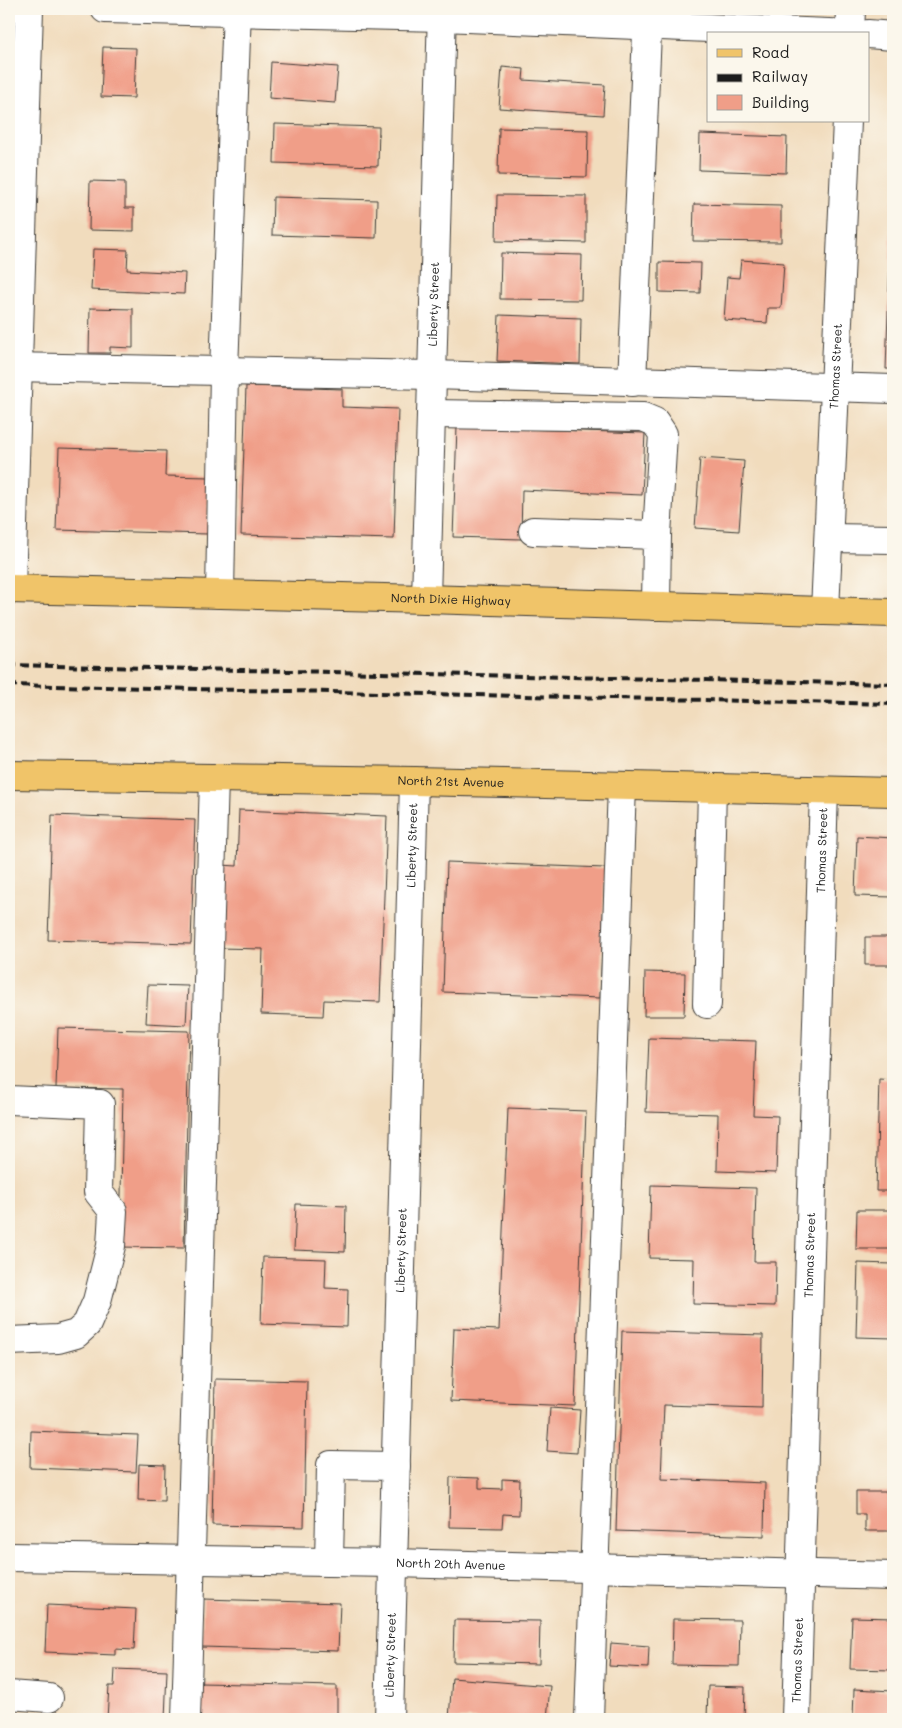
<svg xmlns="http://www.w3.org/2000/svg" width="902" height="1728" font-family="Mali,sans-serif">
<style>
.building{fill:#f09e88}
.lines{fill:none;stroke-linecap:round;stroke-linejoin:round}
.minor-casing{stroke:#3c3934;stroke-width:30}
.major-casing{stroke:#3c3934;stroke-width:30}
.minor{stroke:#fff;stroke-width:28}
.major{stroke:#f0c469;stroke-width:28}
.rail{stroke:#1c1c1c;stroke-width:4;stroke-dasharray:8 4;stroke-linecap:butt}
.labels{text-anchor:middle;stroke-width:4.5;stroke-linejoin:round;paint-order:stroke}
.street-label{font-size:12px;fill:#1c1c1c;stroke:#fbf7ec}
</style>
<rect width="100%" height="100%" fill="#fbf7ec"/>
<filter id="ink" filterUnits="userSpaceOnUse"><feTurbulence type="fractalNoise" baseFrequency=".02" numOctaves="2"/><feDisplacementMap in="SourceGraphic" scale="10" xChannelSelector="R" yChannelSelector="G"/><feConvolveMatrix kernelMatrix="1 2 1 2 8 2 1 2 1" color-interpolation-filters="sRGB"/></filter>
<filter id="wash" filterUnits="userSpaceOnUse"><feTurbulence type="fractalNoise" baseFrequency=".0096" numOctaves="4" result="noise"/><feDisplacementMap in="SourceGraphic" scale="20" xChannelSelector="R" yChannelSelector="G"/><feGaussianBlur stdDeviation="1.12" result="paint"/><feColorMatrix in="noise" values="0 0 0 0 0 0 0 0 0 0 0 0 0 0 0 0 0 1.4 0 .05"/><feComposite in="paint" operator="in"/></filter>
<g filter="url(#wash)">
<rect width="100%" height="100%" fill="#f1dcbd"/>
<g id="blocks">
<path class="building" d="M103 47 136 48 134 98 101 97Z
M271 62 338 67 335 103 269 98Z
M502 67 524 69 523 80 605 85 603 115 499 108Z
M275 124 379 127 378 166 274 163Z
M499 128 588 130 587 177 498 175Z
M700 134 787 137 786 173 699 170Z
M90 181 125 182V208H134V231L89 230Z
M497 195 586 196V243L496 241Z
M273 197 377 200 376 238 272 235Z
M892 200H893V369H886Z
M694 204 781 206V242L693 241Z
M93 249 128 250 127 270 185 273 184 294 91 290Z
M501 253 582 255 581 300 500 299Z
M741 260 784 263 781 308H768L767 323 724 320 727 277 739 278Z
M659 262 701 263 700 293 659 292Z
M90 308 133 309V348L110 347V353H89Z
M499 315 581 318 580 364 497 361Z
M246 386 342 389V407L398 409 394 539 241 535Z
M457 427 645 433 642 495 522 490 521 539 453 537Z
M59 448 166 451 165 476 209 477 208 534 56 530Z
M700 458 744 461 739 531 695 528Z
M239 810 387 816 380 1002 324 1000 323 1016 261 1014 263 949 218 948 221 865 237 866Z
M52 815 195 820 191 944 48 940Z
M857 836 893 838V897L855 896Z
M447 862 605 868 600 998 443 992Z
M865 937H893V965H865Z
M645 972 685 973 684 1016H644Z
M148 985 188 986 186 1025 146 1023Z
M58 1028 189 1031 184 1248 120 1247 123 1089 56 1088Z
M649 1038 756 1041 753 1115 778 1116 776 1173 717 1171 718 1114 646 1112Z
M879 1079 893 1080V1191H876Z
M508 1108 586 1111 575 1406 451 1401 454 1328 499 1330Z
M651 1185 756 1188 754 1262H776L775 1306 693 1304 694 1259 649 1258Z
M296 1204 346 1206 345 1252 294 1250Z
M857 1210H893V1249H856Z
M263 1257 326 1259 325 1288 348 1289 347 1327 261 1324Z
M858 1263 893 1264V1338L856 1337Z
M622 1331 763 1335 762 1408 664 1405 661 1479 765 1483 764 1536 616 1531Z
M215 1379 307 1381 304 1527 212 1525Z
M550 1408 580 1410 577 1453 547 1451Z
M31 1431 138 1435 136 1472 30 1468Z
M139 1464 165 1465 164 1501 138 1500Z
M450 1477 479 1478V1488L502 1489V1479L520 1480 519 1515 503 1514 502 1528 449 1527Z
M856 1492H893V1531H865V1514H856Z
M203 1599 340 1603 338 1651 202 1647Z
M47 1605 136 1609 134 1650 115 1649V1655L45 1652Z
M852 1617 893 1618V1670L850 1669Z
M673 1619 740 1620 739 1666 672 1665Z
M454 1620 540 1621 539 1664 453 1662Z
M611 1643 649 1646 648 1668 609 1666Z
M115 1669 167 1671 165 1719H107L109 1686H114Z
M452 1678 550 1686 547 1719H449Z
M200 1683 337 1686V1719H200Z
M708 1686 745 1687 744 1719H707Z
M854 1689 893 1691V1719H853Z"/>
</g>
</g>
<g filter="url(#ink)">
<use href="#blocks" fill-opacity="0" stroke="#3c3934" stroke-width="1"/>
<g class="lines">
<g class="minor-casing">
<g id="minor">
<path d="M105 9 442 17 853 34"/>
<path d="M850 34 851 9"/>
<path d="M868 34 893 36"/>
<path d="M9 367 432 375 893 389"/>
<path d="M632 382 648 9"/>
<path d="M431 414 643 417 655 422 663 434 657 535"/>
<path d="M533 531 657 535 656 606"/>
<path d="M829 538 893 539"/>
<path d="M11 589 29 9"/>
<path d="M220 594 224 371 237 9"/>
<path id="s1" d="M426 599 442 9"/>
<path id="s2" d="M825 611 847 121"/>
<path d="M707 1004 712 788"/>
<path d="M9 1100 100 1104 98 1192 113 1211 111 1246 97 1301 87 1324 76 1334 58 1339 9 1341"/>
<path id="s3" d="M9 1557 394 1563 893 1576"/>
<path d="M329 1562 331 1465 396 1466"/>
<path d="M9 1695 49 1698"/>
<path d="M186 1719 214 779"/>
<path id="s4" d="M389 1719 414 781"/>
<path d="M589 1719 622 786"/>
<path id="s5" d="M796 1719 824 791"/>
</g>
</g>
<g class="major-casing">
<g id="major">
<path id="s6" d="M9 589 426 599 893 613"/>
<path id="s7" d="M9 775 414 781 893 792"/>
</g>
</g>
<use href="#minor" class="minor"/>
<use href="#major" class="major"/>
<path class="rail" d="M9 665 893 684
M9 685 893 704"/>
</g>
</g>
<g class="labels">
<g class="street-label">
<text dy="4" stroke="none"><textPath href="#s1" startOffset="295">Liberty Street</textPath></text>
<text dy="4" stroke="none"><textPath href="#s2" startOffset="245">Thomas Street</textPath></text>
<text dy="4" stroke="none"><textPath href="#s6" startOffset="442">North Dixie Highway</textPath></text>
<text dy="4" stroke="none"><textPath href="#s7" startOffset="442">North 21st Avenue</textPath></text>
<text dy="4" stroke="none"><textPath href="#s4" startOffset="874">Liberty Street</textPath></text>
<text dy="4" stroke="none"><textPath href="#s5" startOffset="869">Thomas Street</textPath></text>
<text dy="4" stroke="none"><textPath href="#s4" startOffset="469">Liberty Street</textPath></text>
<text dy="4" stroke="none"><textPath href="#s5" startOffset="464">Thomas Street</textPath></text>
<text dy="4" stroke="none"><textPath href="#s3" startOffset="442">North 20th Avenue</textPath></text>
<text dy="4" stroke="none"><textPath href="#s4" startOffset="64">Liberty Street</textPath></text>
<text dy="4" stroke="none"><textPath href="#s5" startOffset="59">Thomas Street</textPath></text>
</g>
</g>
<rect width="902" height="1728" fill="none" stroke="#fbf7ec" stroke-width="30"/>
<rect x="707" y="32" width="162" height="90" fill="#fbf7ec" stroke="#a29f99"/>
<rect x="717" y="49" width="25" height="8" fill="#f0c469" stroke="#a29f99"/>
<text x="752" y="58" font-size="15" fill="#1c1c1c">Road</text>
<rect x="717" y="74" width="25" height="8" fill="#1c1c1c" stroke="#a29f99"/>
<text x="752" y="82" font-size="15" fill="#1c1c1c">Railway</text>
<rect x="717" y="95" width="25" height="15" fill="#f09e88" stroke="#a29f99"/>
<text x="752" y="108" font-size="15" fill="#1c1c1c">Building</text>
</svg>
